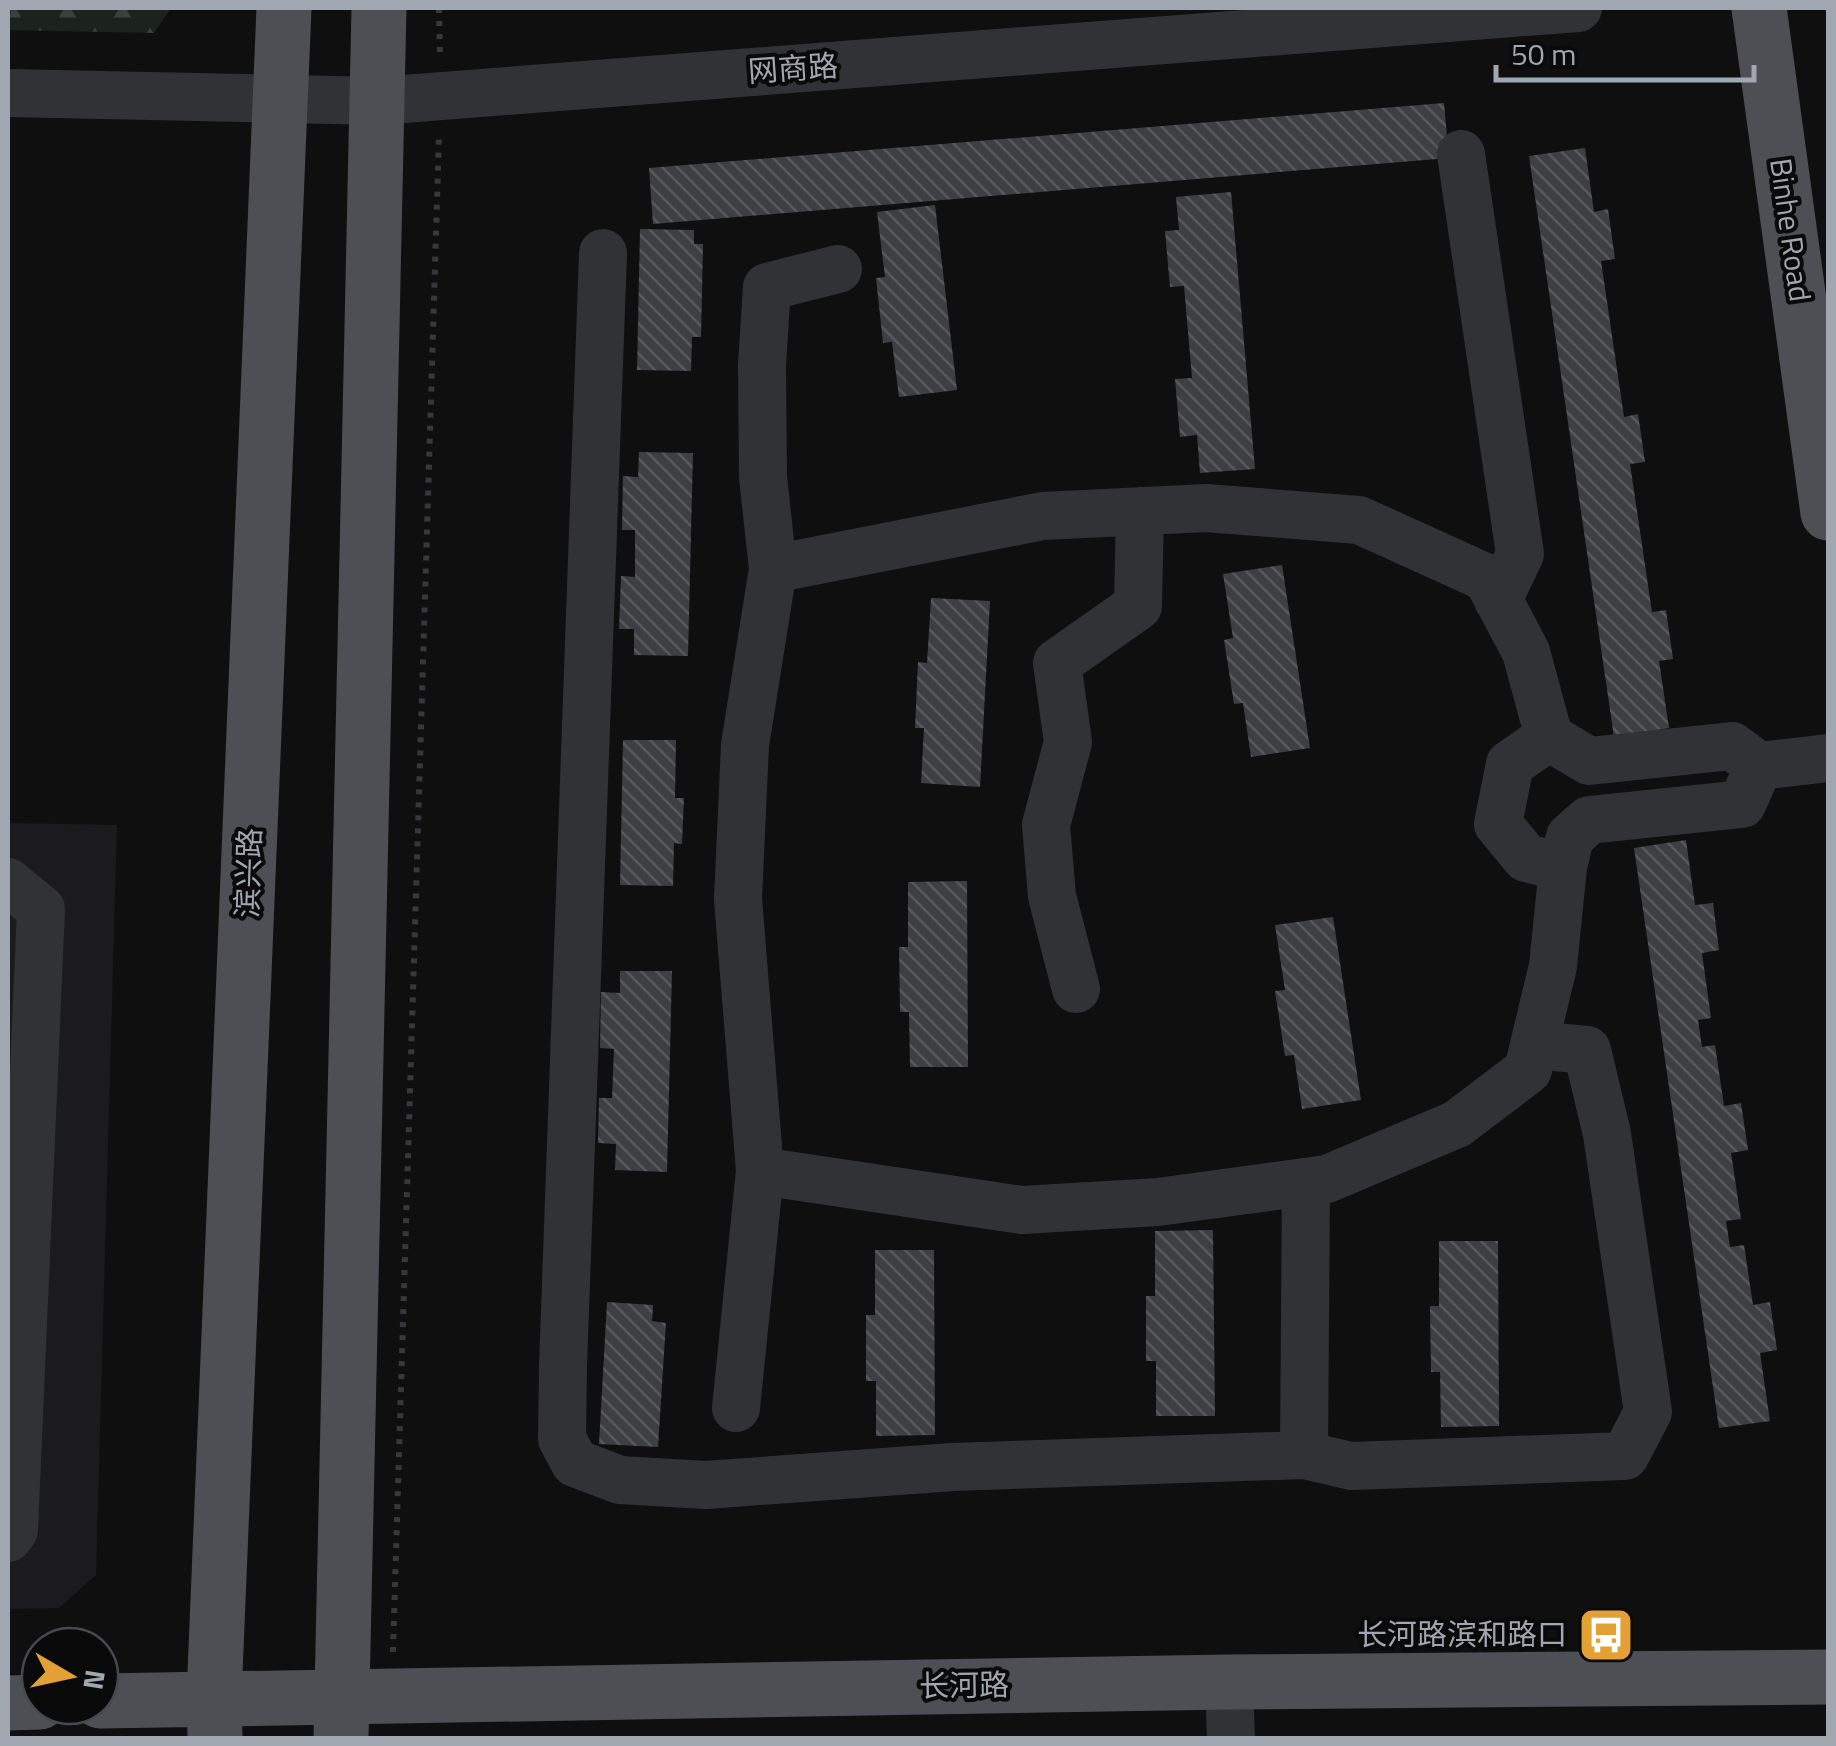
<svg xmlns="http://www.w3.org/2000/svg" width="1836" height="1746" font-family="'Titillium Web','Noto Sans SC',sans-serif">
<style>
.built{fill:#1b1b1d}
.forest{fill:url(#forest-firs)}
.building{fill:url(#building-back-hatch)}
.lines{fill:none;stroke-linecap:round;stroke-linejoin:round}
.path{stroke:#37383c;stroke-width:6;stroke-dasharray:5 8;stroke-linecap:butt}
.minor{stroke:#313235;stroke-width:48}
.major{stroke:#4d4f54;stroke-width:55}
.labels{text-anchor:middle;stroke-width:8;stroke-linejoin:round;paint-order:stroke}
.street-label{font-size:30px;fill:#a1a7b0;stroke:#0a0a0b}
.poi-label{font-size:30px;fill:#a1a7b0;stroke:#0a0a0b;text-anchor:end}
</style>
<defs>
<pattern id="forest-firs" width="22" height="20" patternUnits="userSpaceOnUse" patternTransform="scale(2.5)"><rect width="22" height="20" fill="#1c231d"/><path d="M5 1l3.5 6h-7zM16 11l3.5 6h-7z" fill="#3a403b"/></pattern>
<pattern id="building-back-hatch" width="6" height="6" patternUnits="userSpaceOnUse" patternTransform="scale(2.5)"><rect width="6" height="6" fill="#3e3f43"/><path d="M-1 5l2 2M0 0l6 6M5-1l2 2" fill="none" stroke="#57585c"/></pattern>
</defs>
<rect width="100%" height="100%" fill="#0f0f10"/>
<path class="built" d="M8 823 117 825 96 1575 59 1608 8 1609Z"/>
<path class="forest" d="M11 8H171L154 33 8 30Z"/>
<path class="building" d="M1444 103 1449 158 653 224 649 168Z
M1585 148 1594 212 1608 209 1615 259 1601 261 1624 417 1638 414 1645 462 1630 464 1652 612 1666 610 1673 659 1659 661 1669 728 1614 737 1529 156Z
M1231 192 1255 469 1200 473 1197 435 1180 437 1175 379 1192 378 1184 286 1170 287 1165 231 1179 230 1176 197Z
M935 205 957 390 899 397 892 342 883 343 876 278 885 277 877 212Z
M640 229 694 230V244H703L701 337H692L691 371 637 370Z
M639 452 693 453 688 656 634 655V629H619L621 576 635 577V530H622L623 476 638 477Z
M1282 565 1310 748 1251 757 1243 703 1234 704 1224 640 1233 638 1223 574Z
M931 598 990 601 980 787 921 783 924 728H915L918 662 927 663Z
M623 740H676L675 798H684L682 844 674 843 673 886 620 885Z
M1686 840 1695 905 1713 903 1719 950 1702 953 1711 1018 1698 1020 1702 1047 1715 1045 1724 1106 1741 1103 1748 1150 1731 1153 1741 1219 1726 1221 1730 1247 1744 1245 1753 1305 1770 1302 1777 1350 1760 1353 1770 1421 1719 1428 1634 848Z
M967 881 968 1067H910L909 1012H900L899 947H908V882Z
M1333 917 1361 1100 1302 1109 1294 1055 1285 1056 1275 991 1285 990 1275 925Z
M620 971H672L667 1172 615 1170 616 1144 598 1143 599 1098H612L614 1049 600 1048 601 992 620 993Z
M1213 1230 1215 1416H1156V1361H1146V1296H1155V1231Z
M1439 1241H1498L1499 1426 1441 1427 1440 1372H1431L1430 1306H1439Z
M875 1250H934L935 1435 876 1436V1381H866V1315H875Z
M607 1302 653 1305 652 1321 666 1323 658 1447 599 1444Z"/>
<g class="lines">
<path class="path" d="M439 8 440 58
M393 1652 439 135"/>
<path class="minor" d="M8 93 378 101 1578 8
M1461 154 1520 554 1498 600
M603 253 563 1366 562 1439 575 1463 620 1480 706 1485 953 1467 1304 1455 1351 1466 1625 1456 1648 1412 1607 1134 1587 1050 1534 1045
M773 569 1043 516 1206 508 1359 520 1487 578 1526 652 1549 737
M1563 867 1526 858 1498 824 1510 764 1549 737 1589 761 1732 746 1759 766 1828 758
M8 882 41 909 14 1530 8 1538
M1076 989 1052 896 1046 825 1068 742 1057 663 1138 606 1140 511
M760 1171 1022 1210 1158 1202 1327 1179 1457 1124 1528 1070 1553 966 1563 867 1570 837 1589 820 1742 804 1759 766
M736 1408 760 1171 738 899 745 745 773 569 763 477 762 365 767 287 838 269
M1304 1455 1306 1182
M1229 1682 1231 1738"/>
<path class="major" d="M1759 8 1828 513
M100 1701 1229 1682 1828 1677
M8 1703 40 1702
M215 1738 214 1697 284 8
M341 1738 379 8"/>
</g>
<defs>
<g id="bus-square" transform="scale(2.875)"><rect x="-9" y="-9" width="18" height="18" rx="4" fill="#e3a135" stroke="#0a0a0b"/><path d="M-5-6H5V4H4V6H2V4H-2V6H-4V4H-5ZM-3.5-4V0h7V-4ZM-3.5 1.2v1.5H-2V1.2ZM2 1.2v1.5H3.5V1.2Z" fill="#fff"/></g>
</defs>
<g fill-rule="evenodd">
<use href="#bus-square" x="1606" y="1635"/>
</g>
<g class="labels">
<g class="street-label">
<text transform="translate(793 69) rotate(-4)" y="10">网商路</text>
<text transform="translate(1790 230) rotate(82)" y="10">Binhe Road</text>
<text transform="translate(249 873) rotate(-88)" y="10">滨兴路</text>
<text transform="translate(964 1686) rotate(-1)" y="10">长河路</text>
</g>
<g class="poi-label">
<text x="1567" y="1645">长河路滨和路口</text>
</g>
</g>
<rect width="1836" height="1746" fill="none" stroke="#a1a7b0" stroke-width="20"/>
<g transform="translate(70 1676) rotate(99)"><circle r="48" fill="#0a0a0b" stroke="#46494d" stroke-width="2.5"/>
<path d="M0-8L18 38L0 25L-18 38Z" fill="#e3a135"/>
<text y="-15" font-size="28" font-weight="bold" text-anchor="middle" fill="#a1a7b0">N</text>
</g>
<path d="M1496 65v15h258v-15" fill="none" stroke="#a1a7b0" stroke-width="5"/>
<text x="1511" y="65" font-size="30" fill="#a1a7b0" stroke="#0a0a0b" stroke-width="8" paint-order="stroke">50 m</text>
</svg>
